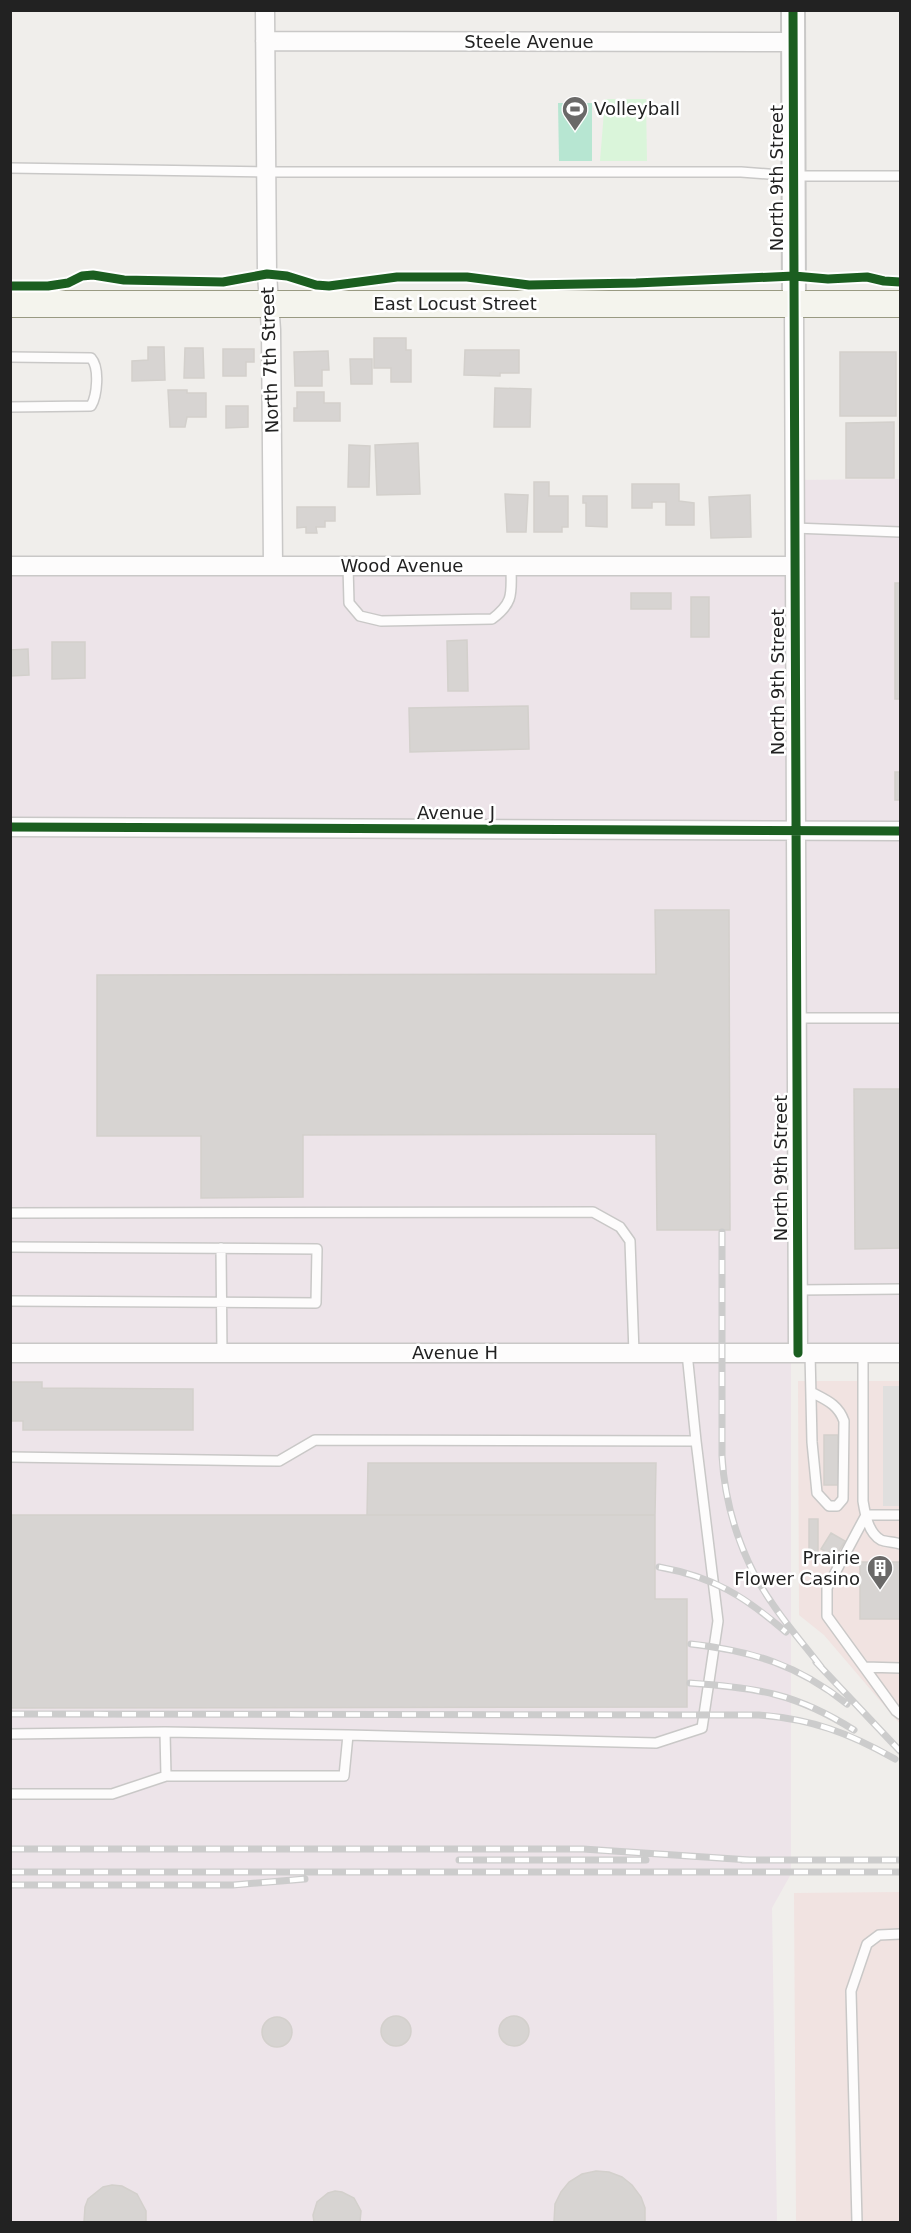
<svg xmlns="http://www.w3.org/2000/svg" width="911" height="2233" font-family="'DejaVu Sans',sans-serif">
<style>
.commercial{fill:#f1e3e1}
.industrial{fill:#ede4e9}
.park{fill:#daf5da}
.pitch{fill:#b7e6d2}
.parking{fill:#e0dfde}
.building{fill:#d7d4d2;stroke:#d3d0cc;stroke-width:1.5}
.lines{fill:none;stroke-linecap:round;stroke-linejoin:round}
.service-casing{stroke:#c9c8c7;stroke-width:12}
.minor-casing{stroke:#c9c8c7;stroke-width:21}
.tertiary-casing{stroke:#c9c8c7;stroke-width:26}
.secondary-casing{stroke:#999a82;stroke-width:28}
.service{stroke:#fdfcfc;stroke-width:9}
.minor{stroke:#fdfcfc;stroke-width:18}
.tertiary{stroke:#fdfcfc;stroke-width:22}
.secondary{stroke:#f4f4ed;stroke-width:26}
.rail-casing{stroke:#ccc;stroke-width:7}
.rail{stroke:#fff;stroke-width:4.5;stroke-dasharray:14;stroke-linecap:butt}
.cycleway-casing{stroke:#fff;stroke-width:13}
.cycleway{stroke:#1b5e20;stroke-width:9}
.labels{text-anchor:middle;stroke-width:5;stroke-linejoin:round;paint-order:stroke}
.street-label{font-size:18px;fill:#222;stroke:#fff}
.poi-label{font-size:18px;fill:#222;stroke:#fff;text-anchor:start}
</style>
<rect width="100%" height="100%" fill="#f0eeeb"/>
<path class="commercial" d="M798 1381H900V1724L824 1635 799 1615Z
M900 1892V2222H796L794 1893Z"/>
<path class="industrial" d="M900 479V1356H791V1874L772 1908 777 2222H11V566H794V480Z"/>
<path class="park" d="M605 99H646L647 161H600Z"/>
<path class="pitch" d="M558 103H592V161H559Z"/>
<path class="parking" d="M883 1386H900V1506H883Z"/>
<path class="building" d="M374 338H406V350H411V382H391V368H374Z
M148 347H164L165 380 132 381V361L148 360Z
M185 348H203L204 378H184Z
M223 349H254V362H246V376H223Z
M465 350H519V373H500V376L464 375Z
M328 351 329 370H322V386H295L294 352Z
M840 352H896V416H840Z
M350 359H372V384H351Z
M495 388 531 389 530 427H494Z
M168 390H187V393H206V417H187L185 427H170Z
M297 392H324V403H340V421H294V408H297Z
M226 406H248V427L226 428Z
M894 422V478H846V423Z
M418 443 420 494 377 495 375 445Z
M349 445 370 446 369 487H348Z
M534 482H549V496H568V527H562V532H534Z
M632 484H679V501L694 503V525H666V502H652V508H632Z
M505 494 528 495 526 532H507Z
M750 495 751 537 711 538 709 497Z
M583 496H607V527L586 526V503H583Z
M297 507H335V521H325V527H316L317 533H306V527L297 528Z
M895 583H900V699H895Z
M631 593H671V609H631Z
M691 597H709V637H691Z
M467 640 468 691H448L447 641Z
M52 642H85V678L52 679Z
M28 649 29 675 10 676V650Z
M528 706 529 749 410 752 409 708Z
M895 772H900V800H895Z
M655 910H729L730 1230H657L656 1134 303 1135V1197L201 1198V1136H97V975L656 974Z
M854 1089H900V1248L855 1249Z
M10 1382H42V1388L193 1389V1430H23V1421H10Z
M824 1435H838V1485H824Z
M368 1463H656L655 1515H367Z
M10 1515H655V1599H687V1707L10 1708Z
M809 1519H818V1558H809Z
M831 1533 845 1541 835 1557 821 1549Z
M860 1562H900V1619H860Z
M381 2031a15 15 0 1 1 30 0a15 15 0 1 1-30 0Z
M499 2031a15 15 0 1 1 30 0a15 15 0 1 1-30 0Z
M262 2032a15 15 0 1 1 30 0a15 15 0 1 1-30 0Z
M596 2171 609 2172 622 2177 632 2185 641 2197 645 2208V2222H554L555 2204 561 2192 569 2182 582 2174Z
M112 2185 122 2186 137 2194 146 2211V2222H84L85 2207 88 2199 103 2187Z
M335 2191 342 2192 354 2198 361 2211 360 2222H314L313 2215 317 2202 328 2193Z"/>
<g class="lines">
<g class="service-casing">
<path id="service" d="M10 168 266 172H741L794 176H900
M10 357 91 358C100 368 97 396 91 406L10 407
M794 528 900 532
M348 566 349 603 360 616 381 621 492 619C515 602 511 592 511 566
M797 1018H900
M10 1213 593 1212 620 1227 630 1241 634 1353
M10 1247 317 1249 316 1303 10 1301
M221 1248 222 1353
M798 1290 900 1289
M810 1353 812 1442 817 1493 829 1506H837L843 1499 844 1421C838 1404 826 1400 811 1392
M863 1353V1501C865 1513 868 1533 881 1540 886 1542 895 1542 900 1544
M10 1457 279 1461 315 1440 696 1441 687 1353
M866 1515 827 1588V1616L896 1711 900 1714
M866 1515H900
M864 1667 900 1668
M165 1732 348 1735
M10 1734 165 1732 166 1776
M10 1794H112L166 1776H344L348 1735 656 1743 702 1728 718 1621 696 1441
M857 2222 851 1991 867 1944 879 1935 900 1934"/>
</g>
<g class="minor-casing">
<path id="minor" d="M265 10 267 274 271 330 273 566
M265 41 793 42
M794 304 798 1353
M10 566H794
M10 827 900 831
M10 1353H900"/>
</g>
<g class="tertiary-casing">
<path id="tertiary" d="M793 10 794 304"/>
</g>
<g class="secondary-casing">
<path id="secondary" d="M10 304H900"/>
</g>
<use href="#service" class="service"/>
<use href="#minor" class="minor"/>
<use href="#tertiary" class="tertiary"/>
<use href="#secondary" class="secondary"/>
<g class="rail-casing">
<path id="rail" d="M722 1232V1456C725 1509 743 1563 774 1606 789 1628 806 1647 822 1668
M659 1567C714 1577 744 1596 786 1632
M691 1644C753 1651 798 1665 847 1704
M816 1662 900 1751
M690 1683C758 1688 795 1693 854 1730
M10 1714 759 1715C812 1719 849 1733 895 1759
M10 1849H583L750 1860
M459 1860H646
M742 1860H900
M10 1872H900
M10 1885H233L305 1879"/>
</g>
<use href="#rail" class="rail"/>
<g class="cycleway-casing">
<path id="cycleway" d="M793 10 798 1353
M10 286H48L68 283 82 276 93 275 124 280 223 282 267 274 287 276 316 285 329 286 397 277H467L529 285 636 283 794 276 828 279 867 277 884 281 900 282
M10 827 900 831"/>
</g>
<use href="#cycleway" class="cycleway"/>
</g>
<defs>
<g id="stadium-pin" transform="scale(1.35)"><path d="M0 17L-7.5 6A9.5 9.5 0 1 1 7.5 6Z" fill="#6a6968" stroke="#fff"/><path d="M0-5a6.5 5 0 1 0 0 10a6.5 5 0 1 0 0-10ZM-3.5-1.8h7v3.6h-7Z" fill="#fff"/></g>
<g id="building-pin" transform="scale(1.35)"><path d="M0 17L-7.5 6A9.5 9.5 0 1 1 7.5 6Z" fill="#6a6968" stroke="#fff"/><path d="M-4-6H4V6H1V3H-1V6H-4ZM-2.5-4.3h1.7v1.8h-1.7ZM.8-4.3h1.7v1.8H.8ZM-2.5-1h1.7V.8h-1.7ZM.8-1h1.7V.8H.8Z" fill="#fff"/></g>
</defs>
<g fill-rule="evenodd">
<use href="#stadium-pin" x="575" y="109"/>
<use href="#building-pin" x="880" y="1568"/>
</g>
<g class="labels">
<g class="street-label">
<text x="529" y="48">Steele Avenue</text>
<text transform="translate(777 178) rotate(-90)" y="6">North 9th Street</text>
<text x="455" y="310">East Locust Street</text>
<text transform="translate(270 360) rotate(-92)" y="6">North 7th Street</text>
<text x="402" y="572">Wood Avenue</text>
<text transform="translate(778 682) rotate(-90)" y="6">North 9th Street</text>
<text x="456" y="819">Avenue J</text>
<text transform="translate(781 1168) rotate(-90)" y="6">North 9th Street</text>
<text x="455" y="1359">Avenue H</text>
</g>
<g class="poi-label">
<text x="594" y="115">Volleyball</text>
<text x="860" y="1564" text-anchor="end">Prairie<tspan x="860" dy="21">Flower Casino</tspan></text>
</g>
</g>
<rect width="911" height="2233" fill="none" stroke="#222222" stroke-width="24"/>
</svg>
